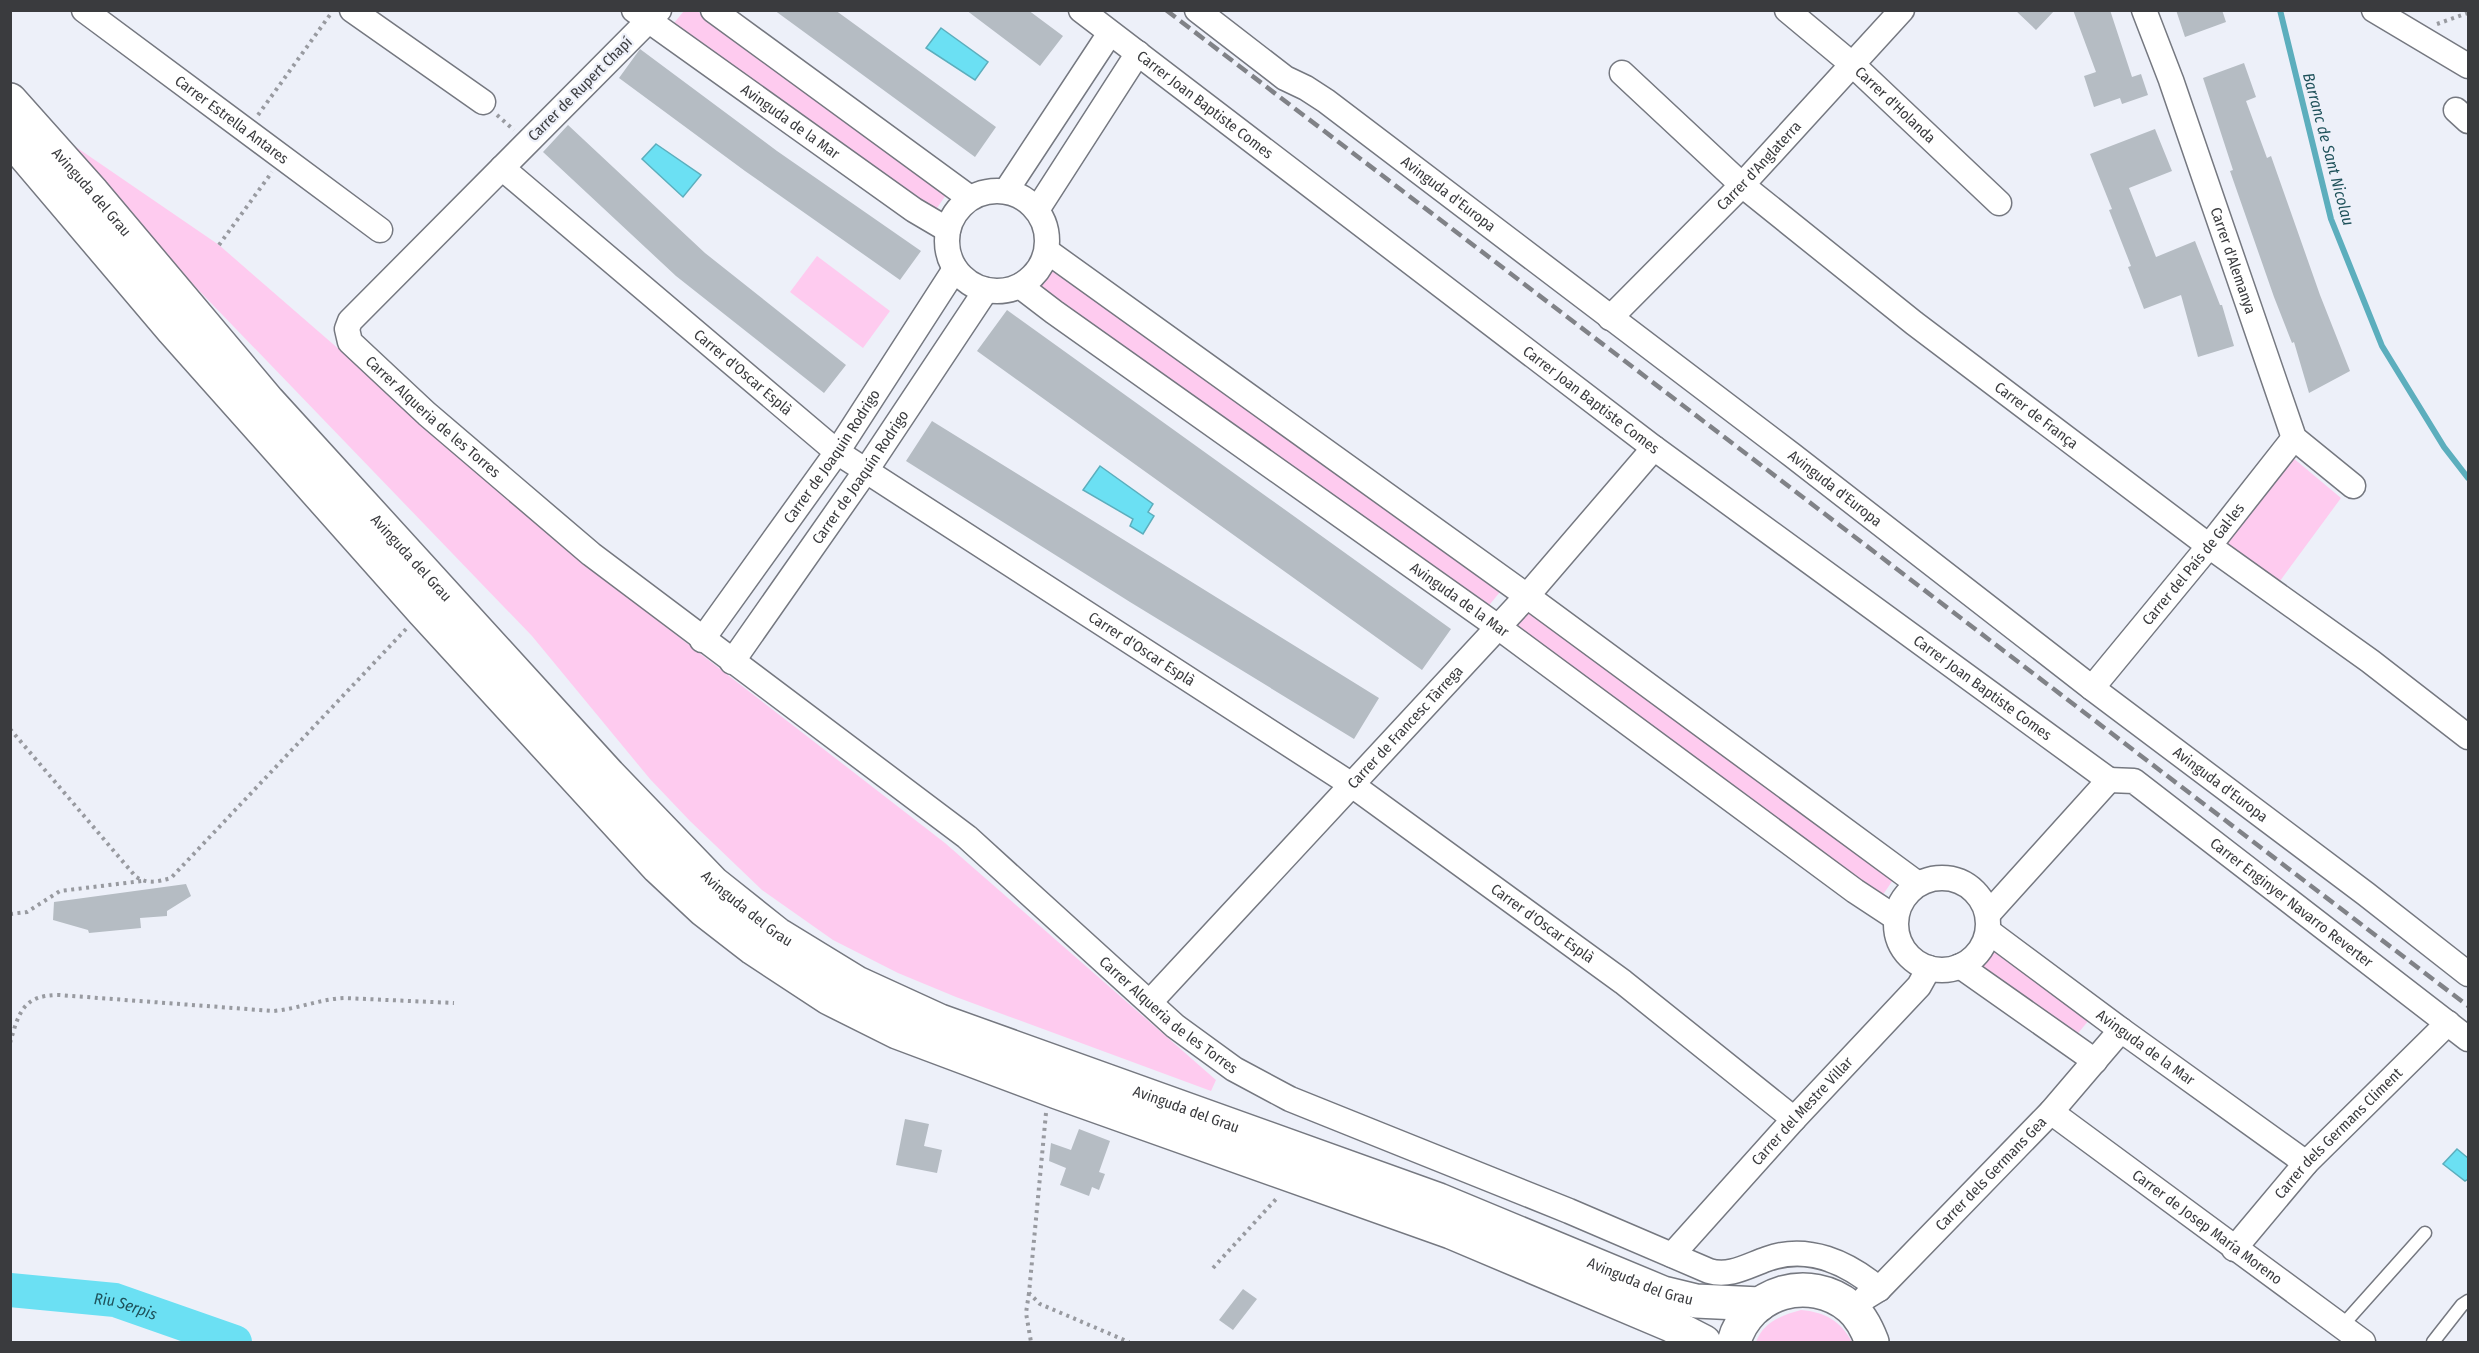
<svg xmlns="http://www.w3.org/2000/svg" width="2479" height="1353" font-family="'Fira Sans Condensed',sans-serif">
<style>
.green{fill:#fecbef}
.water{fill:#6be0f3;stroke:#5caebd;stroke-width:1.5}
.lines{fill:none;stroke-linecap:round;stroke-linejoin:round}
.stream{stroke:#5caebd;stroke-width:6}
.river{stroke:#6be0f3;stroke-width:34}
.building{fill:#b5bcc3}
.lane-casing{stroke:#757880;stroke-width:15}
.street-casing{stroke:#757880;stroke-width:27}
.secondary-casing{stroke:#757880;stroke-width:36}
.path{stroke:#989aa0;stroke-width:4;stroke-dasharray:3 4.5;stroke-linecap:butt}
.lane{stroke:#fff;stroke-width:12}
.street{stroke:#fff;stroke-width:24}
.secondary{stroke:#fff;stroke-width:33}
.rail{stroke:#808287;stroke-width:4.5;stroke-dasharray:12 6;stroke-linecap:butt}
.labels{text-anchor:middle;stroke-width:4.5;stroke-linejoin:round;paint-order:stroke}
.street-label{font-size:15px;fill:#3a3b3e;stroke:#edf0f9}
.water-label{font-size:16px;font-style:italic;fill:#1e515a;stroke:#edf0f9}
</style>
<rect width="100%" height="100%" fill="#edf0f9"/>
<path class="green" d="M684 11H697L948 192 935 211 674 23Z
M54 132 219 245 470 463 662 624 945 843 1216 1080 1211 1091 956 997 898 973 833 940 762 890 690 821 650 779 532 636 159 249Z
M817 256 890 311 863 348 790 292Z
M1046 264 1500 592 1486 609 1034 284Z
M2292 457 2341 498 2280 581 2222 541Z
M1528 611 1895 877 1880 899 1513 630Z
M1995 952 2089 1020 2074 1038 1978 969Z
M1801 1310C1825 1312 1841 1321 1852 1342H1756C1763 1322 1782 1315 1801 1310Z"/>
<path class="water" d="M941 28 988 62 975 80 926 48Z
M656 144 701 175 683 197 642 159Z
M1100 466 1153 504 1148 512 1154 516 1143 534 1130 526 1133 519 1083 490Z
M2457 1149 2468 1158V1179L2465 1181 2443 1164Z"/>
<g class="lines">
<path class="stream" d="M2280 10 2331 219 2382 346 2444 447 2468 478"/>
<path class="river" id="s1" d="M10 1290 115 1300 235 1342"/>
</g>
<path class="building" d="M774 10H835L996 127 975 157Z
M966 10H1028L1063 36 1040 66Z
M2015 10H2055L2036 30Z
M2073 10H2110L2132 77 2141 74 2148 95 2122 104 2120 98 2094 107 2084 76 2096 72Z
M2176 10H2222L2226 22 2185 37Z
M640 49 777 151 921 251 900 280 745 171 619 78Z
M2244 63 2256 97 2246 101 2267 158 2271 156 2320 295 2350 371 2309 393 2294 342 2292 343 2274 297 2230 171 2233 170 2203 78Z
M568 125 705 253 846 365 824 393 676 276 543 152Z
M2155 129 2172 171 2129 188 2156 257 2195 241 2220 305H2222L2234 346 2198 357 2181 295 2144 309 2128 267 2131 266 2109 210 2112 209 2090 154Z
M1007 310 1451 629 1422 670 977 351Z
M932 421 1379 698 1354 739 1130 602 906 461Z
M186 884 191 896 167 911V916L140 918 141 928 89 933 88 930 53 920 54 902Z
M905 1119 929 1124 924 1146 942 1150 937 1173 896 1165Z
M1079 1129 1110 1141 1099 1172 1105 1174 1099 1190 1092 1187 1089 1196 1060 1185 1066 1168 1049 1161 1051 1143 1071 1150Z
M1243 1289 1257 1299 1233 1330 1219 1320Z"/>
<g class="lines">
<g class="lane-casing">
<path id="lane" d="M2341 1327 2425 1233
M2433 1342 2462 1305 2468 1301"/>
</g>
<g class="street-casing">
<g id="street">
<path id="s2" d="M84 10 380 230"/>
<path d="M352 10 483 102"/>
<path id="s3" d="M634 10 914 210 948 230"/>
<path id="s4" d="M659 10 350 321 347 329 350 342 427 414 591 554 967 837 1175 1026 1234 1069 1290 1099 1569 1211 1709 1271C1730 1277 1747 1266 1767 1259 1808 1244 1848 1263 1879 1289"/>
<path d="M713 10 970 198"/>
<path id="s5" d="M1081 10 1654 448 2109 780"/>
<path id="s6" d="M1197 10 1285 78 1306 88 1326 101 1792 455 2092 688 2366 894 2468 974"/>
<path id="s7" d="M1787 10 1853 65 1999 203"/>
<path id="s8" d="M2144 10 2171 80 2294 438 2353 486"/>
<path d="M2374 10 2468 66"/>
<path id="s9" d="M1622 73 1742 185 1914 323 2209 546 2370 661 2468 737"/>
<path d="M2456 110 2468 121"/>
<path id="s10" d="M502 168 837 452 1352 785 1623 982 1794 1119"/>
<circle cx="997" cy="241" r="50"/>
<path d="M1006 191 1110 33"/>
<path d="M1037 210 1138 53"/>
<path d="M1047 251 1527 596 1918 884"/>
<path id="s11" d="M1020 286 1054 312 1498 627 1855 891 1896 918"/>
<path id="s12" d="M1610 318 1742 185 1902 10"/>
<path id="s13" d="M702 640 837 452 955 269"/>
<path id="s14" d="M732 662 865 472 986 290"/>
<path id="s15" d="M2092 688 2209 546 2294 438"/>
<path id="s16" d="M2109 780 2134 781 2468 1039"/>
<circle cx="1942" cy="924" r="46"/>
<path d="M1989 913 2109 780"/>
<path id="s17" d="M1988 931 2121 1030 2306 1163"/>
<path d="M1960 966 2095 1061"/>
<path id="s18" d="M1150 1002 1527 596 1654 448"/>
<path id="s19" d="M2051 1112 2363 1342"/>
<path id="s20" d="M2234 1249 2306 1163 2448 1023"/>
<path id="s21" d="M1672 1255 1794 1119 1919 986 1929 968"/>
<path id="s22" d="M1866 1297 1879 1289 2051 1112 2121 1030"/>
</g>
</g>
<g class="secondary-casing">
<g id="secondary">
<path id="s23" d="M10 100 93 193 268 401 609 775 713 883 777 934 857 983 940 1021 1439 1200 1663 1293 1696 1301 1760 1304"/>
<path d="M10 138 173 330 423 611 658 867 704 910 753 948 829 998 897 1032 1057 1092 1451 1232 1671 1325 1704 1342"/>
<path d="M1734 1342C1748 1291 1810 1274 1850 1307 1861 1316 1867 1329 1872 1342"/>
</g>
</g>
<path class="path" d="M2437 24 2468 13
M258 115 332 12
M497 115 514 130
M219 245 272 172
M10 729 136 877C148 884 157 882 171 878L406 629
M10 914 27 912 60 891 142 881
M10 1043C19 1012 23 995 59 995L273 1011C298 1009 320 999 344 998L454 1003
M1046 1113 1029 1293 1040 1304 1129 1342
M1213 1268 1277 1198
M1029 1293 1026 1313 1031 1342"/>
<use href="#lane" class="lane"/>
<use href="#street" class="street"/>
<use href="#secondary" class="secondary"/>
<path class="rail" d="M1166 10 2468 1006"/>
</g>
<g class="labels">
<g class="street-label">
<text transform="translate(580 89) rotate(-45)" y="5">Carrer de Rupert Chapí</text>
<text dy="5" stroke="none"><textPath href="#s5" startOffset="156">Carrer Joan Baptiste Comes</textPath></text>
<text dy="5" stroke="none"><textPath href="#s7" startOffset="144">Carrer d'Holanda</textPath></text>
<text dy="5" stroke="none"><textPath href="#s2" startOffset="184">Carrer Estrella Antares</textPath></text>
<text dy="5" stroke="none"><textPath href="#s3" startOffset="192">Avinguda de la Mar</textPath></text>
<text dy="5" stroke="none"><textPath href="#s12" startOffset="213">Carrer d'Anglaterra</textPath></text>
<text dy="5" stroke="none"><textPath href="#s23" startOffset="123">Avinguda del Grau</textPath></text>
<text dy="5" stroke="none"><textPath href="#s6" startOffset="312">Avinguda d'Europa</textPath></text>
<text dy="5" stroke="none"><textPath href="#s8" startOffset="266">Carrer d'Alemanya</textPath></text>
<text dy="5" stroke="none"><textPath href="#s10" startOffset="316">Carrer d'Oscar Esplà</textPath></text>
<text dy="5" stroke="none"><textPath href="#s5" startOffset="642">Carrer Joan Baptiste Comes</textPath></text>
<text dy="5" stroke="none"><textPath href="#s9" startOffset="538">Carrer de França</textPath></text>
<text dy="5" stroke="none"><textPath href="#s4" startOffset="572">Carrer Alqueria de les Torres</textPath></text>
<text dy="5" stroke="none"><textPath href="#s13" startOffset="225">Carrer de Joaquin Rodrigo</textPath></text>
<text dy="5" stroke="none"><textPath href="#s14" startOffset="225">Carrer de Joaquín Rodrigo</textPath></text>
<text dy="5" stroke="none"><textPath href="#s6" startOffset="798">Avinguda d'Europa</textPath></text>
<text dy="5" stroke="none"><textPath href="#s23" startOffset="609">Avinguda del Grau</textPath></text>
<text dy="5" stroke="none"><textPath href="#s15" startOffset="160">Carrer del País de Gal·les</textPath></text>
<text dy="5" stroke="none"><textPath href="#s11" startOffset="540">Avinguda de la Mar</textPath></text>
<text dy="5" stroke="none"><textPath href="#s10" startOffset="802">Carrer d'Oscar Esplà</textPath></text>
<text dy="5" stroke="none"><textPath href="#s5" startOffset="1128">Carrer Joan Baptiste Comes</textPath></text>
<text dy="5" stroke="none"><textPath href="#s18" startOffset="375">Carrer de Francesc Tàrrega</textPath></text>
<text dy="5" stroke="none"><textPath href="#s6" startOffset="1284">Avinguda d'Europa</textPath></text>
<text dy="5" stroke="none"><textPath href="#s16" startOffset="224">Carrer Enginyer Navarro Reverter</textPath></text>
<text dy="5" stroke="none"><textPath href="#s23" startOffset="1095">Avinguda del Grau</textPath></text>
<text dy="5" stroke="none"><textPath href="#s10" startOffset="1288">Carrer d'Oscar Esplà</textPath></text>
<text dy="5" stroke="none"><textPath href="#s4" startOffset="1521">Carrer Alqueria de les Torres</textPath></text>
<text dy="5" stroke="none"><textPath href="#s17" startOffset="196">Avinguda de la Mar</textPath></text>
<text dy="5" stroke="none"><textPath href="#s23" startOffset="1581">Avinguda del Grau</textPath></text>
<text dy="5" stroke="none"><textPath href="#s21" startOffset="194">Carrer del Mestre Villar</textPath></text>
<text dy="5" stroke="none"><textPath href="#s20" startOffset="156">Carrer dels Germans Climent</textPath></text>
<text dy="5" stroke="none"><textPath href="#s22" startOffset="176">Carrer dels Germans Gea</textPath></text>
<text dy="5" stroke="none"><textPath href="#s19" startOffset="194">Carrer de Josep María Moreno</textPath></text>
<text dy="5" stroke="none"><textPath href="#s23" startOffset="2067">Avinguda del Grau</textPath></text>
</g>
<g class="water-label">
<text transform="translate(2329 149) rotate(75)" y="6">Barranc de Sant Nicolau</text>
<text dy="6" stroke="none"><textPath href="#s1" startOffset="117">Riu Serpis</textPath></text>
</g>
</g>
<rect width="2479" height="1353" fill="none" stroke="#3a3b3e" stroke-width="24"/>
</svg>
